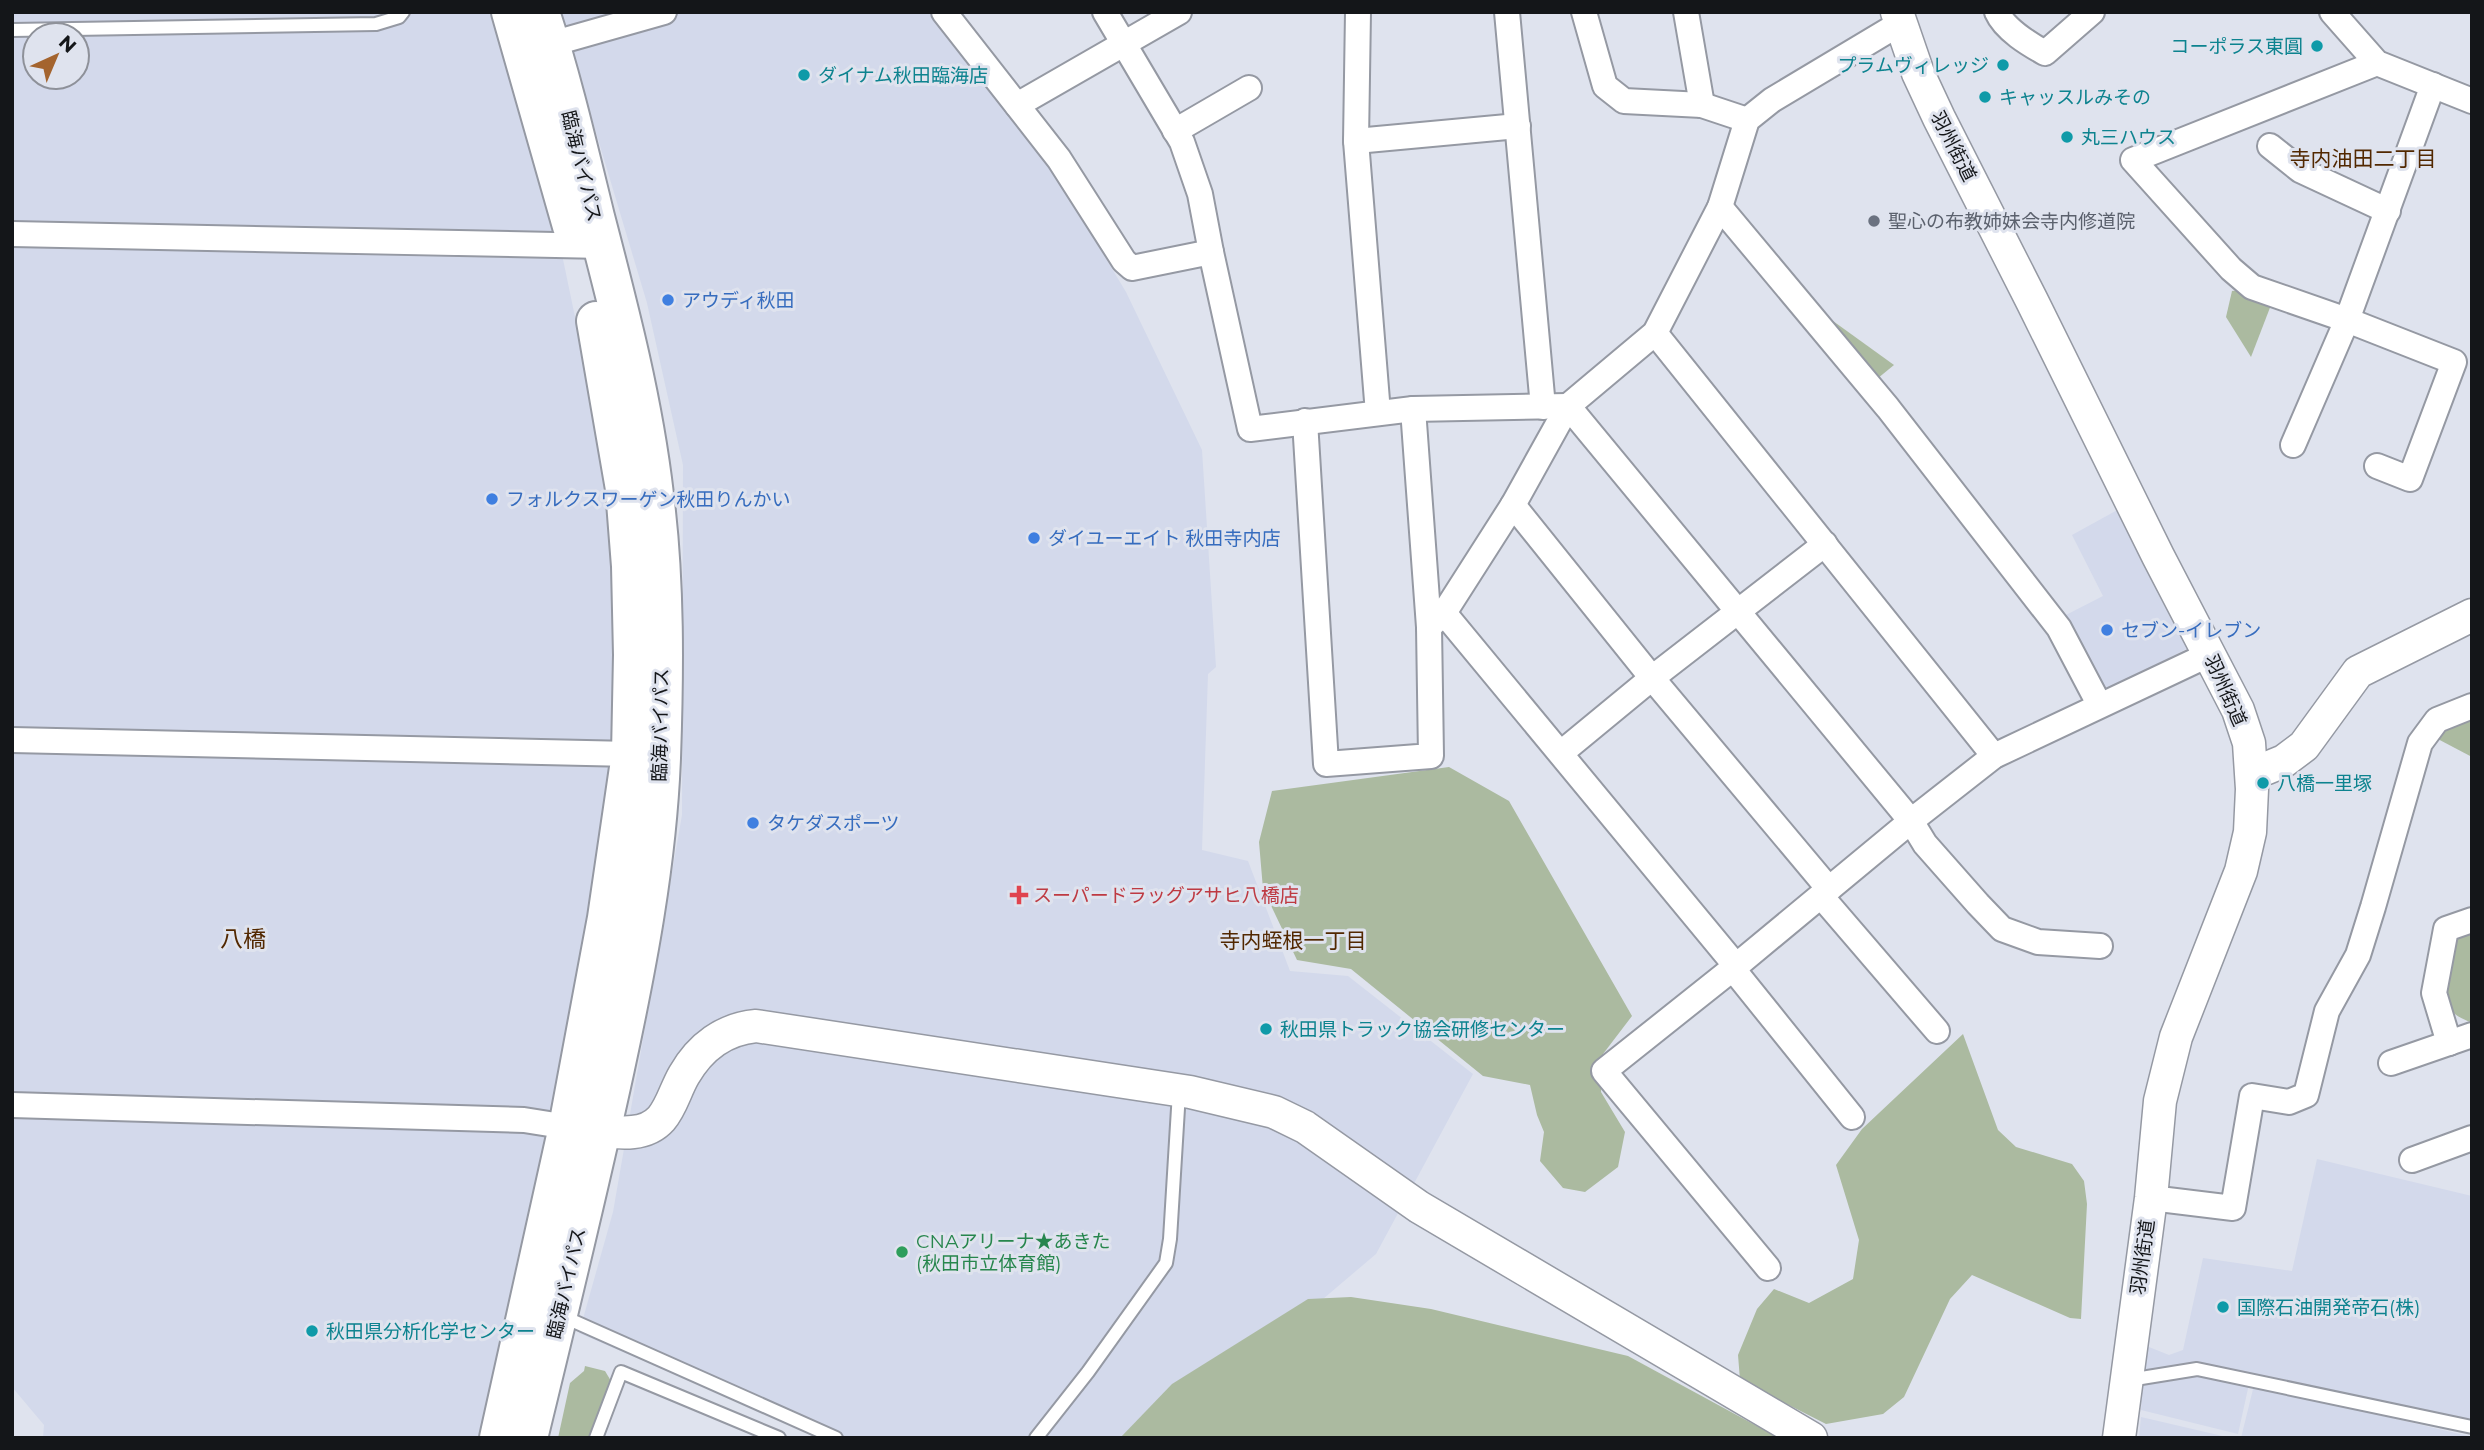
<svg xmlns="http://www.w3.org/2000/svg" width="2484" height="1450" viewBox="0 0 2484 1450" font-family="Montserrat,'Noto Sans JP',sans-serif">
<rect width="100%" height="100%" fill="#dfe3ee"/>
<g fill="#d3d9eb" fill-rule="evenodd">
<path d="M12 12H489L550 197 613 499 622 644 612 801 553 1106 484 1438H43L44 1425 12 1387ZM35 35H77V77H35Z"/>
<polygon points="560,12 935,12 1014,106 1126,292 1202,450 1216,667 1208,674 1202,850 1248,861 1290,971 1348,976 1473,1074 1376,1254 1159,1438 822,1438 579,1333 613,1212 682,815 683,465 647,303"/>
<polygon points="2121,508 2188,648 2099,695 2060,618 2103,596 2072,535"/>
<polygon points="2317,1159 2472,1196 2472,1427 2251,1375 2238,1434 2141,1410 2144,1345 2169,1355 2183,1350 2203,1258 2292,1271"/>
<polygon points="2254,1385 2472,1437 2472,1438 2241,1438"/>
<polygon points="2141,1417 2231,1438 2139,1438"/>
</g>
<g fill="#abbaa0">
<polygon points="2240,290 2271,305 2251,357 2226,317 2232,291"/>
<polygon points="1833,321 1894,365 1872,383 1826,326"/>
<polygon points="2472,715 2472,757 2434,737 2439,730"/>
<polygon points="1449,767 1509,801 1632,1016 1603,1054 1601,1092 1625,1132 1618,1167 1585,1192 1563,1188 1540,1161 1544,1132 1537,1115 1530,1085 1483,1076 1351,969 1297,960 1263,889 1259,842 1272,791"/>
<path d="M2472 931V1023C2466 1020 2457 1017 2453 1012 2435 990 2446 961 2453 938Z"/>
<polygon points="1963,1034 1998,1130 2016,1147 2072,1164 2084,1181 2087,1204 2081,1319 2070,1318 1972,1275 1950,1299 1904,1397 1883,1414 1826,1424 1740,1380 1738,1355 1757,1309 1774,1289 1809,1303 1853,1279 1859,1240 1836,1165 1862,1129"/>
<polygon points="1351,1297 1431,1309 1628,1356 1779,1438 1120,1438 1172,1384 1308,1299"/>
<polygon points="585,1366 605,1371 611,1381 589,1438 558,1438 570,1383 584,1371"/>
</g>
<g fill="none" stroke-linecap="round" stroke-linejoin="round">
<g stroke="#9599a3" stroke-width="16">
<g id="service">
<polyline points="12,30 376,24 399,17 403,12"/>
<polyline points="562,1316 836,1438"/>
<polyline points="2129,1380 2197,1369 2472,1427"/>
<polyline points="596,1438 621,1372 779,1438"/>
<polyline points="1036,1438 1088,1372 1166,1263 1170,1239 1179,1092"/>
</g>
</g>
<g stroke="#9599a3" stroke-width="28">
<g id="minor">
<polyline points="944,12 1059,159 1124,261 1132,268 1211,252 1250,429 1413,409 1568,406"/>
<polyline points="1105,12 1182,142 1200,194 1211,252"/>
<polyline points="1358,12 1356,141 1378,413"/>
<polyline points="1507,12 1543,407"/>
<polyline points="1584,12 1605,86 1624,101 1702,105 1747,120"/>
<polyline points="1686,12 1702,105"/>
<path d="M1997 12C2005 30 2029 44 2045 53L2092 12"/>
<polyline points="2332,12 2377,63 2472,101"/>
<polyline points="551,44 664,12"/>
<polyline points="2377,63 2133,160 2231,269 2252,287 2347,320 2454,362 2410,479 2377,466"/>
<polyline points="1017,105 1179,12"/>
<polyline points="1175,131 1249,88"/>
<polyline points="1356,141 1518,126"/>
<polyline points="2270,146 2300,170 2388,211"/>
<polyline points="1720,207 1888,408 2059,628 2099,704"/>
<polyline points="12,234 603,246"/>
<polyline points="1655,333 1994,756"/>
<polyline points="1568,406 1911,821 1925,844 1978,904 2002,929 2038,942 2100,946"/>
<polyline points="1305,421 1326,764 1431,756 1429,627 1413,409"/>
<polyline points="2293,445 2347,320 2433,85"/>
<polyline points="1513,505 1652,678 1829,889"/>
<polyline points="1444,613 1736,966"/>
<polyline points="1429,627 1444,613 1513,505 1568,406 1655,333 1720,207 1747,120 1772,100 1899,24"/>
<polyline points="12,740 631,754"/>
<polyline points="1561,753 1652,678 1825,544"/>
<polyline points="1821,896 1937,1031"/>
<polyline points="1733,969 1852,1117"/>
<polyline points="2449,1043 2434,993 2446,929 2472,920"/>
<polyline points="2391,1063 2472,1035"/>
<polyline points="12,1105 524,1120 568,1127"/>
<polyline points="2412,1160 2472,1138"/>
<polyline points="2151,1198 2233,1208 2252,1096 2289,1102 2306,1095 2327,1011 2358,955 2373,907 2420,743 2437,720 2472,706"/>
<polyline points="1768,1268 1604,1071 1736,966 1911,821 1994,756 2210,654"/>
</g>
</g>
<g stroke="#9599a3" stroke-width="35">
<g id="tertiary">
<polyline points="1897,12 1918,73 1939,118 2032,301 2158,556 2238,710 2249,743 2252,789 2250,832 2241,871 2176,1037 2160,1101 2151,1198 2119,1438"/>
<polyline points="2252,770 2267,768 2284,761 2304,746 2358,672 2472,615"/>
<path d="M579 1128C596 1130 616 1134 633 1132 669 1128 670 1099 684 1075 700 1047 724 1029 756 1026L1190 1092 1274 1112 1305 1127 1419 1207 1811 1438"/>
</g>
</g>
<g stroke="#9599a3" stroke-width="42">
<g id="trunk">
<polyline points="511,12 572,226"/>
<polyline points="499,1438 568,1127 607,918 631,754 633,655 631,566 625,489 596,321"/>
<path d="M528 1438C558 1315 588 1192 615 1068 637 966 657 862 661 758 664 671 665 581 654 495 643 400 619 309 595 217 578 148 562 79 540 12"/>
</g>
</g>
<use href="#service" stroke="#fff" stroke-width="12"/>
<use href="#minor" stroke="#fff" stroke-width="24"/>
<use href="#tertiary" stroke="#fff" stroke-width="32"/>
<use href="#trunk" stroke="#fff" stroke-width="38"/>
</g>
<g fill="#0f9aa8" stroke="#dfe3ee" stroke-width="2.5">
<circle cx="2317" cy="46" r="7"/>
<circle cx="2003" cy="65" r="7"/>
<circle cx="804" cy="75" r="7"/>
<circle cx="1985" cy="97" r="7"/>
<circle cx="2067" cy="137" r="7"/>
<circle cx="2263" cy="783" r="7"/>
<circle cx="1266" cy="1029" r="7"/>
<circle cx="2223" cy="1307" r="7"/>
<circle cx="312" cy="1331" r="7"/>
</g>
<circle fill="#6b7280" stroke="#dfe3ee" stroke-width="2.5" cx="1874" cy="221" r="7"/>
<g fill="#3f7fe0" stroke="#dfe3ee" stroke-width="2.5">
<circle cx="668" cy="300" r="7"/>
<circle cx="492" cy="499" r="7"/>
<circle cx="1034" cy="538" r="7"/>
<circle cx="2107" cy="630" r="7"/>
<circle cx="753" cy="823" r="7"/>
</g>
<path fill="#e0444e" stroke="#dfe3ee" stroke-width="2.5" d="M1015.5 884.5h7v7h7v7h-7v7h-7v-7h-7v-7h7z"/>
<circle fill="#2e9e5b" stroke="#dfe3ee" stroke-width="2.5" cx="902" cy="1252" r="7"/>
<g text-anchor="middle" stroke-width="6" stroke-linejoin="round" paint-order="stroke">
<g font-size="19" fill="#0d838f" stroke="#dfe3ee" text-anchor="start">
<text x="2303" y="53" text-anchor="end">コーポラス東圓</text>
<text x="1989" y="72" text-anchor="end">プラムヴィレッジ</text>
<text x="818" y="82">ダイナム秋田臨海店</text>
<text x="1999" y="104">キャッスルみその</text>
<text x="2081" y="144">丸三ハウス</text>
<text x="2277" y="790">八橋一里塚</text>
<text x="1280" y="1036">秋田県トラック協会研修センター</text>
<text x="2237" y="1314">国際石油開発帝石(株)</text>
<text x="326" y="1338">秋田県分析化学センター</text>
</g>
<g font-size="19" fill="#141619" stroke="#dfe3ee">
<text transform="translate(1954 146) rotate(63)" y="7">羽州街道</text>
<text transform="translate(582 166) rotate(76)" y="7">臨海バイパス</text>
<text transform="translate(2226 690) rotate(66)" y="7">羽州街道</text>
<text transform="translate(660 725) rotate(-89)" y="7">臨海バイパス</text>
<text transform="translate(2142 1257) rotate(-82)" y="7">羽州街道</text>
<text transform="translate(566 1283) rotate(-77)" y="7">臨海バイパス</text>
</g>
<g font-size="19" fill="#5b616d" stroke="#dfe3ee" text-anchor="start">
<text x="1888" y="228">聖心の布教姉妹会寺内修道院</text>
</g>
<g font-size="19" fill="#366cbe" stroke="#dfe3ee" text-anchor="start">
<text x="682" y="307">アウディ秋田</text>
<text x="506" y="506">フォルクスワーゲン秋田りんかい</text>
<text x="1048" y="545">ダイユーエイト 秋田寺内店</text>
<text x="2121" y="637">セブン-イレブン</text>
<text x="767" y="830">タケダスポーツ</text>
</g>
<g font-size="19" fill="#be3a42" stroke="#dfe3ee" text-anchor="start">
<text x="1033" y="902">スーパードラッグアサヒ八橋店</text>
</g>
<g font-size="19" fill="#27864d" stroke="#dfe3ee" text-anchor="start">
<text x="916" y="1248">CNAアリーナ★あきた<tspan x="916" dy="22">(秋田市立体育館)</tspan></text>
</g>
<g font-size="21" fill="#522800" stroke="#dfe3ee">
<text x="2363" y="166">寺内油田二丁目</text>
<text x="1293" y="948">寺内蛭根一丁目</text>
</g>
<g font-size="23" fill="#522800" stroke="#dfe3ee">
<text x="243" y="947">八橋</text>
</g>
</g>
<rect width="2484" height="1450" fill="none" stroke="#141619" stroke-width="28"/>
<g transform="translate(56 56) rotate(44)"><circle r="33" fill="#dfe3ee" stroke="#8e9199" stroke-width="2"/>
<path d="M0-5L12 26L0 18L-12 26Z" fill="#a4642e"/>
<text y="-10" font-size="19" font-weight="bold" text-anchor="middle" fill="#141619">N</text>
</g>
</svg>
